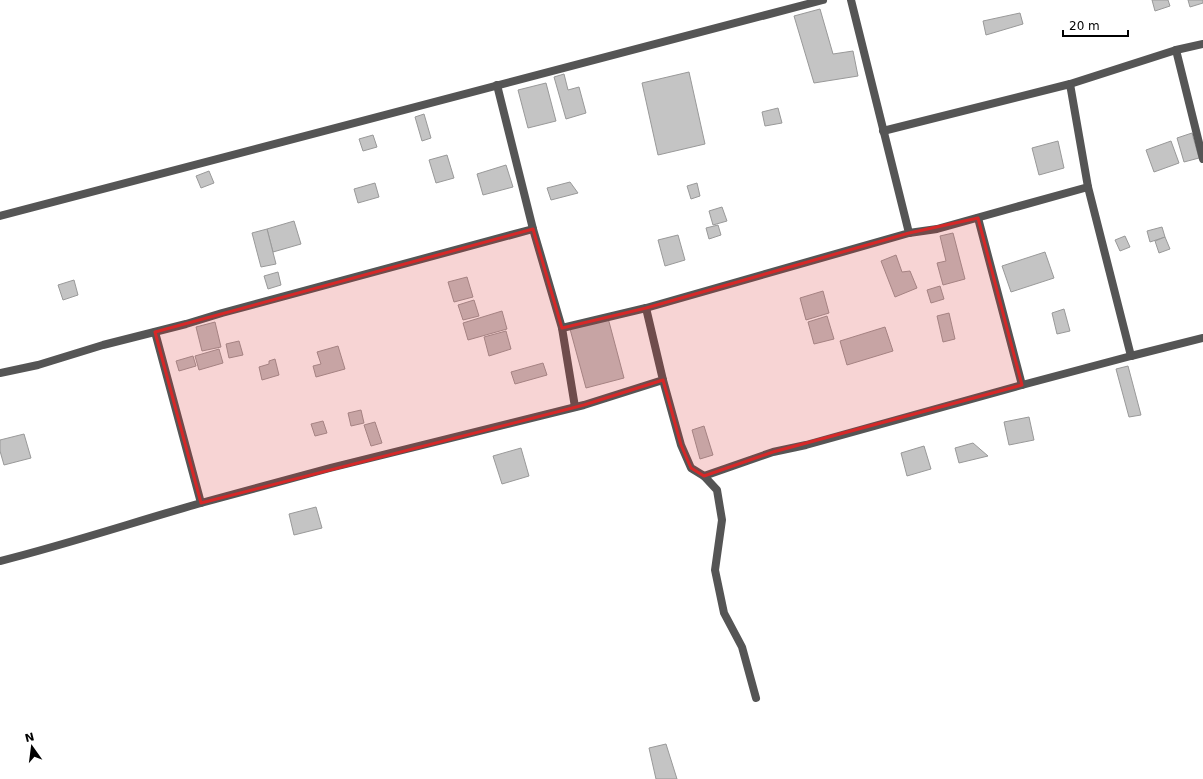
<svg xmlns="http://www.w3.org/2000/svg" width="1203" height="779" viewBox="0 0 1203 779" font-family="'DejaVu Sans',sans-serif">
<rect width="100%" height="100%" fill="#fff"/>
<g fill="#c4c4c4" stroke="#999">
<polygon points="1152,0 1168,0 1170,6 1155,11"/>
<polygon points="1188,0 1203,0 1203,3 1190,7"/>
<polygon points="820,9 833,54 853,51 858,76 814,83 794,16"/>
<polygon points="1020,13 1023,24 986,35 983,21"/>
<polygon points="689,72 705,144 658,155 642,83"/>
<polygon points="564,74 568,90 579,87 586,113 566,119 554,77"/>
<polygon points="546,83 556,121 528,128 518,90"/>
<polygon points="778,108 782,123 765,126 762,112"/>
<polygon points="424,114 431,138 422,141 415,117"/>
<polygon points="1192,133 1199,158 1184,162 1177,138"/>
<polygon points="373,135 377,147 363,151 359,139"/>
<polygon points="1058,141 1064,168 1039,175 1032,148"/>
<polygon points="1171,141 1179,163 1154,172 1146,150"/>
<polygon points="447,155 454,178 436,183 429,160"/>
<polygon points="506,165 513,187 483,195 477,174"/>
<polygon points="209,171 214,183 201,188 196,176"/>
<polygon points="570,182 578,193 551,200 547,188"/>
<polygon points="375,183 379,197 358,203 354,189"/>
<polygon points="697,183 700,196 691,199 687,186"/>
<polygon points="722,207 727,221 713,225 709,211"/>
<polygon points="294,221 301,244 273,252 267,229"/>
<polygon points="718,225 721,235 709,239 706,228"/>
<polygon points="1162,227 1165,237 1150,242 1147,231"/>
<polygon points="267,229 276,264 261,267 252,233"/>
<polygon points="953,233 965,279 943,285 937,263 946,261 940,236"/>
<polygon points="678,235 685,260 665,266 658,240"/>
<polygon points="1125,236 1130,247 1120,251 1115,240"/>
<polygon points="1165,237 1170,249 1159,253 1155,241"/>
<polygon points="1045,252 1054,278 1011,292 1002,266"/>
<polygon points="896,255 902,272 910,271 917,288 895,297 881,261"/>
<polygon points="278,272 281,285 268,289 264,276"/>
<polygon points="467,277 473,297 454,302 448,282"/>
<polygon points="74,280 78,295 63,300 58,285"/>
<polygon points="940,286 944,299 931,303 927,290"/>
<polygon points="823,291 829,313 806,320 800,298"/>
<polygon points="474,300 479,316 463,320 458,305"/>
<polygon points="1064,309 1070,331 1057,334 1052,313"/>
<polygon points="502,311 507,329 468,340 463,323"/>
<polygon points="949,313 955,339 943,342 937,316"/>
<polygon points="827,316 834,339 814,344 808,322"/>
<polygon points="608,318 624,378 586,388 570,329"/>
<polygon points="215,322 221,347 202,351 196,327"/>
<polygon points="885,327 893,351 847,365 840,341"/>
<polygon points="506,331 511,349 489,356 484,337"/>
<polygon points="239,341 243,355 229,358 226,344"/>
<polygon points="338,346 345,369 316,377 313,366 321,364 317,352"/>
<polygon points="219,349 223,363 199,370 195,356"/>
<polygon points="193,356 196,366 179,371 176,361"/>
<polygon points="275,359 279,375 262,380 259,367 269,364 269,361"/>
<polygon points="543,363 547,375 515,384 511,372"/>
<polygon points="1128,366 1141,415 1129,417 1116,369"/>
<polygon points="361,410 364,423 351,426 348,413"/>
<polygon points="1029,417 1034,440 1009,445 1004,422"/>
<polygon points="323,421 327,433 315,436 311,424"/>
<polygon points="375,422 382,443 371,446 364,425"/>
<polygon points="704,426 713,455 700,459 692,430"/>
<polygon points="24,434 31,458 4,465 0,451 0,440"/>
<polygon points="973,443 988,456 959,463 955,448"/>
<polygon points="924,446 931,469 907,476 901,453"/>
<polygon points="521,448 529,476 502,484 493,456"/>
<polygon points="316,507 322,528 294,535 289,514"/>
<polygon points="666,744 677,779 656,779 649,748"/>
</g>
<g fill="none" stroke-linecap="round" stroke-linejoin="round">
<g stroke="#555" stroke-width="8">
<polyline points="1176,50 1203,159"/>
<polyline points="1070,84 1176,50 1203,44"/>
<polyline points="883,131 1070,84 1088,187 937,229 909,233"/>
<polyline points="1088,187 1131,356 1203,338"/>
<polyline points="0,216 823,0"/>
<polyline points="978,218 1022,385 1131,356"/>
<polyline points="646,308 909,233 851,0"/>
<polyline points="562,328 575,407"/>
<polyline points="0,373 38,365 103,345 186,324 222,313 533,229 497,85"/>
<polyline points="663,380 681,445 691,468 704,476 773,452 806,445 1022,385"/>
<polyline points="704,476 717,490 722,520 715,570 724,613 742,647 756,698"/>
<polyline points="201,503 330,468 584,405 663,380 646,308 562,328 533,229"/>
<path d="M0 561C68 544 134 522 201 503L155 332"/>
</g>
</g>
<path fill="#d62828" fill-opacity="0.2" stroke="#d62828" stroke-width="3" stroke-linejoin="round" d="M978 218 1022 385 773 452 704 476 691 468 681 445 663 380 584 405 201 503 155 332 533 229 562 328 646 308 909 233Z"/>
<g transform="translate(32 747) rotate(346)" stroke="#ffffff" stroke-width="3" paint-order="stroke">
<path d="M0-3L7 15L0 10L-7 15Z" fill="#000000"/>
<text y="-6" font-size="11" font-weight="bold" text-anchor="middle" fill="#000000">N</text>
</g>
<path d="M1063 30v6h65v-6" fill="none" stroke="#000000" stroke-width="2"/>
<text x="1069" y="30" font-size="12" fill="#000000" stroke="#ffffff" stroke-width="3" paint-order="stroke">20 m</text>
</svg>
